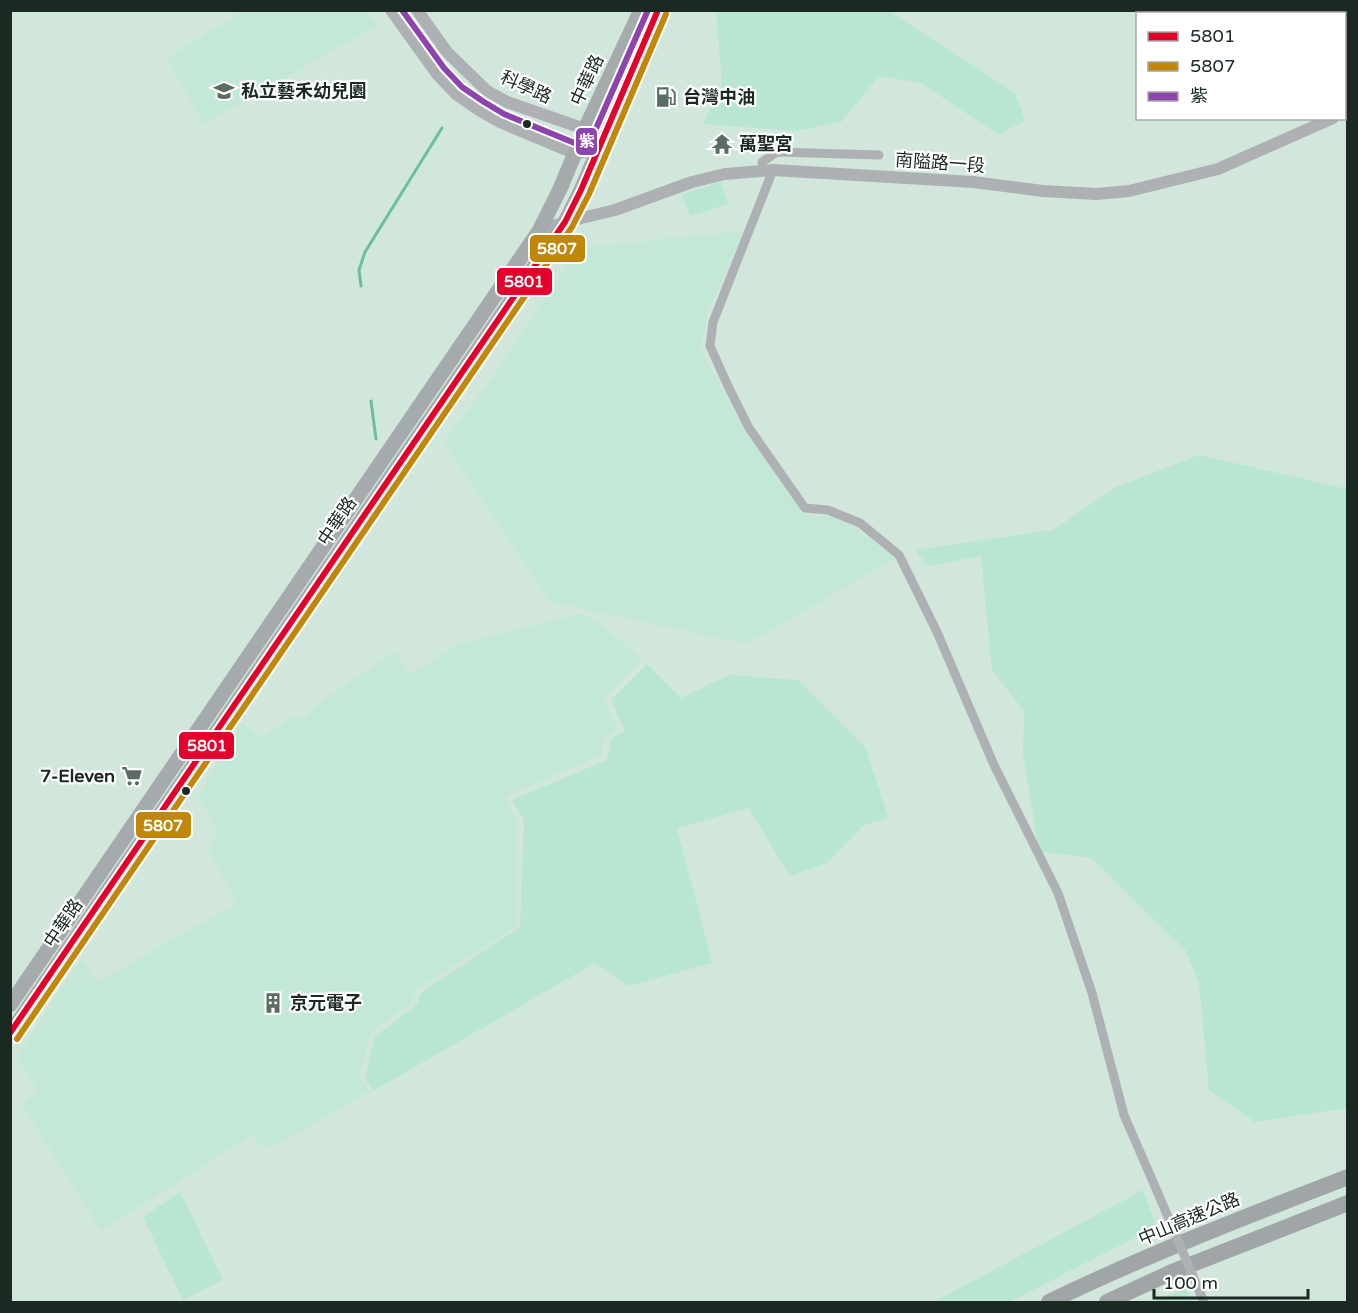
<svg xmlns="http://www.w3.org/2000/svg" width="1358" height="1313" viewBox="0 0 1358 1313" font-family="'Varela Round','Noto Sans TC',sans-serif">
<rect width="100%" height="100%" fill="#d1e7dc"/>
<g fill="#c3e8d5">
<polygon points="245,10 365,11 376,26 204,124 167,58"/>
<polygon points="744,231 708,313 700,348 739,421 804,515 828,516 855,527 895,558 747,644 550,602 444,442 491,380 578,248"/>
<polygon points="582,613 610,632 643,660 603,700 618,728 604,737 601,755 504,797 517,820 516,926 417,989 411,1003 371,1033 359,1077 370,1091 277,1145 263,1148 257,1141 255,1133 101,1231 22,1104 38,1091 17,1057 81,958 98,982 238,903 208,850 218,832 199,793 242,722 261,738 293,716 303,720 315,706 395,652 410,674 460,644"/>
</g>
<g fill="#b9e6d0">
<polygon points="716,10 889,11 1015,93 1025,120 999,135 921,83 879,76 841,122 796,131 703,124 722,83"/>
<polygon points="721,182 728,204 690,216 682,195"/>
<polygon points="1199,455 1347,489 1347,1108 1255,1122 1209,1090 1199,983 1186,951 1092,858 1039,851 1023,755 1024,711 992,670 981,556 928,566 915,550 1053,530 1116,487"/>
<polygon points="647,664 681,698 729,675 798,680 866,748 888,818 864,825 827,863 790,876 749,808 677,828 712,963 628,986 595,963 373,1091 365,1079 374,1038 417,1004 421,993 520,927 524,820 512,800 607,760 612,738 625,731 611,700"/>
<polygon points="1143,1190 1156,1227 1009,1302 934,1302"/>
<polygon points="180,1192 223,1280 183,1300 143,1217"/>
<polygon points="1186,1287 1191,1302 1153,1302"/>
</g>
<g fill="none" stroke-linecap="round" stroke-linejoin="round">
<g stroke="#6dbe9e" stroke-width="3">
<polyline points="361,286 359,270 365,252 442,128"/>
<polyline points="371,401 376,439"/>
</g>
<g stroke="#aeb1b4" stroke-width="9">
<polyline points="773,170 713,322 710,346 728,386 749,428 805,508 828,510 860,523 899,555 937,632 994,765 1058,893 1092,993 1124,1115 1157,1191"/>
<polyline points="763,171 762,162 777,152 879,155"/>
</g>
<g stroke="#aeb1b4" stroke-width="12">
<polyline points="391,10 437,74 456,94 479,110 500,122 576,154 598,148 585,129 507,102 487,91 447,52 417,10"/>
<polyline points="1344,114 1348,112"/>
<polyline points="539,231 565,222 615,210 692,182 725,174 773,170 973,182 1043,191 1096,194 1129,191 1218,169 1333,118"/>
</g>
<g stroke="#a5abac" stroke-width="15">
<polyline points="10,1005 539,231 560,189 585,129 641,10"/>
<polyline points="10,1034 565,222 581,190 658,10"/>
</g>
<g stroke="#a0a6a7" stroke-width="16">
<path d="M1049 1302C1146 1255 1247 1216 1348 1177"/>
<polyline points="1107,1302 1172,1272 1348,1203"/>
</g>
<polyline stroke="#aeb1b4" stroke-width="9" points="1157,1191 1204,1302"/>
<g stroke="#fff" stroke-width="10">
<polyline id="bus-1" points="10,1033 565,222 581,190 658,10"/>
</g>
<g stroke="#fff" stroke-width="10">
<polyline id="bus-2" points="17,1039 572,227 589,194 666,14"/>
</g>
<g stroke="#fff" stroke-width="10">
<polyline id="bus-3" points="402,10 444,68 462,87 484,102 504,114 577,144 591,140 648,10"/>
</g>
<use href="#bus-1" stroke="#e4002b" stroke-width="6"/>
<use href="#bus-2" stroke="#c08708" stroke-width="6"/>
<use href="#bus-3" stroke="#8e44ad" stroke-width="6"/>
</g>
<defs>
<g id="school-bare" transform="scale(1.62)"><path d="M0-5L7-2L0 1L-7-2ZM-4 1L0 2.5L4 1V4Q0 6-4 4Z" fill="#5a6c63" stroke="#fff" stroke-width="2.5" paint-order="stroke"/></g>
<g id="fuel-bare" transform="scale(1.62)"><path d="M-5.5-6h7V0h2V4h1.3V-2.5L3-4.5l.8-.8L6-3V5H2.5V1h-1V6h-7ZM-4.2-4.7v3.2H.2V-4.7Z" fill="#5a6c63" stroke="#fff" stroke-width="2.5" paint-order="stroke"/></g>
<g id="temple-bare" transform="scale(1.62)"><path d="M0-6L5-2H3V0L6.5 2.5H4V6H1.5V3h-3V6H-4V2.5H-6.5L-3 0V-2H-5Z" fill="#5a6c63" stroke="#fff" stroke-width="2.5" paint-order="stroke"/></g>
<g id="supermarket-bare" transform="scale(1.62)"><path d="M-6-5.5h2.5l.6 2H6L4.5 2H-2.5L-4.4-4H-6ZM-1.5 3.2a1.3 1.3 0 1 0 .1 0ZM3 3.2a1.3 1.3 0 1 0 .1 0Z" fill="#5a6c63" stroke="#fff" stroke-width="2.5" paint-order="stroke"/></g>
<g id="building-bare" transform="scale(1.62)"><path d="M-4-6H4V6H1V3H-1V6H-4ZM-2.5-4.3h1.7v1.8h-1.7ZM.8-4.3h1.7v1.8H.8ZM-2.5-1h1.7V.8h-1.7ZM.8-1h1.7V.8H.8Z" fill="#5a6c63" stroke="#fff" stroke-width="2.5" paint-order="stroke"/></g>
</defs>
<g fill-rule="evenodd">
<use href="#school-bare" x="224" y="91"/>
<use href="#fuel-bare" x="666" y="97"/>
<use href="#temple-bare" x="722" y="144"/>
<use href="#supermarket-bare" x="132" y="776"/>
<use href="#building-bare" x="273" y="1003"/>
</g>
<g fill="#1a2922" stroke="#fff" stroke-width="2">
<circle cx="527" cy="124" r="5"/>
<circle cx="186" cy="791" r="5"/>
</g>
<g text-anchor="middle" stroke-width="4.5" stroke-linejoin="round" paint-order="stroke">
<g font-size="18" fill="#1a2922" stroke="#fff">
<text transform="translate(587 80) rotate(-65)" y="6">中華路</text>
<text transform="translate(526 87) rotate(24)" y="6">科學路</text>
<text transform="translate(940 163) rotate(4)" y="6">南隘路一段</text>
<text transform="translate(337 521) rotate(-56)" y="6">中華路</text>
<text transform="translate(63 923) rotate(-56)" y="6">中華路</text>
<text transform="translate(1189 1219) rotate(-23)" y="6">中山高速公路</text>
</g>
<g font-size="18" font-weight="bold" fill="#1a2922" stroke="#fff" text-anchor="start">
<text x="241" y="97">私立藝禾幼兒園</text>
<text x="683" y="103">台灣中油</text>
<text x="739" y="150">萬聖宮</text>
<text x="115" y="782" text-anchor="end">7-Eleven</text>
<text x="290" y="1009">京元電子</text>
</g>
</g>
<g stroke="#fff" stroke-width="2">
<rect x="575" y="127" width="23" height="29" rx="6" fill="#8e44ad"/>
<rect x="529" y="234" width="57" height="29" rx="6" fill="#c08708"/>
<rect x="496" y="267" width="57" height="29" rx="6" fill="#e4002b"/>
<rect x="178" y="731" width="57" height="29" rx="6" fill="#e4002b"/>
<rect x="135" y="811" width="57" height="28" rx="6" fill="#c08708"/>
</g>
<g font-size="16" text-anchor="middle" font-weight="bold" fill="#fff">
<text x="587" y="147">紫</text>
<text x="557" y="254">5807</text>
<text x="524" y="287">5801</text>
<text x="207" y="751">5801</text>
<text x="163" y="831">5807</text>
</g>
<rect width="1358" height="1313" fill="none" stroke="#1a2922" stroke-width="24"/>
<rect x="1136" y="12" width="210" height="108" fill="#ffffff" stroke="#a3a9a7" stroke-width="1.5"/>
<rect x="1148" y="32" width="30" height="9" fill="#e4002b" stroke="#a3a9a7" stroke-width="1.5"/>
<text x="1190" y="42" font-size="18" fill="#1a2922">5801</text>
<rect x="1148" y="62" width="30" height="9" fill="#c08708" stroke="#a3a9a7" stroke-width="1.5"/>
<text x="1190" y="72" font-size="18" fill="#1a2922">5807</text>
<rect x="1148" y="92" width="30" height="9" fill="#8e44ad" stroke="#a3a9a7" stroke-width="1.5"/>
<text x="1190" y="102" font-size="18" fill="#1a2922">紫</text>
<path d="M1154 1289v9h154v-9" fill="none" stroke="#1a2922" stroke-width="3"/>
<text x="1163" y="1289" font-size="18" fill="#1a2922" stroke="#ffffff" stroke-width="4.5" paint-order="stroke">100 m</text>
</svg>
